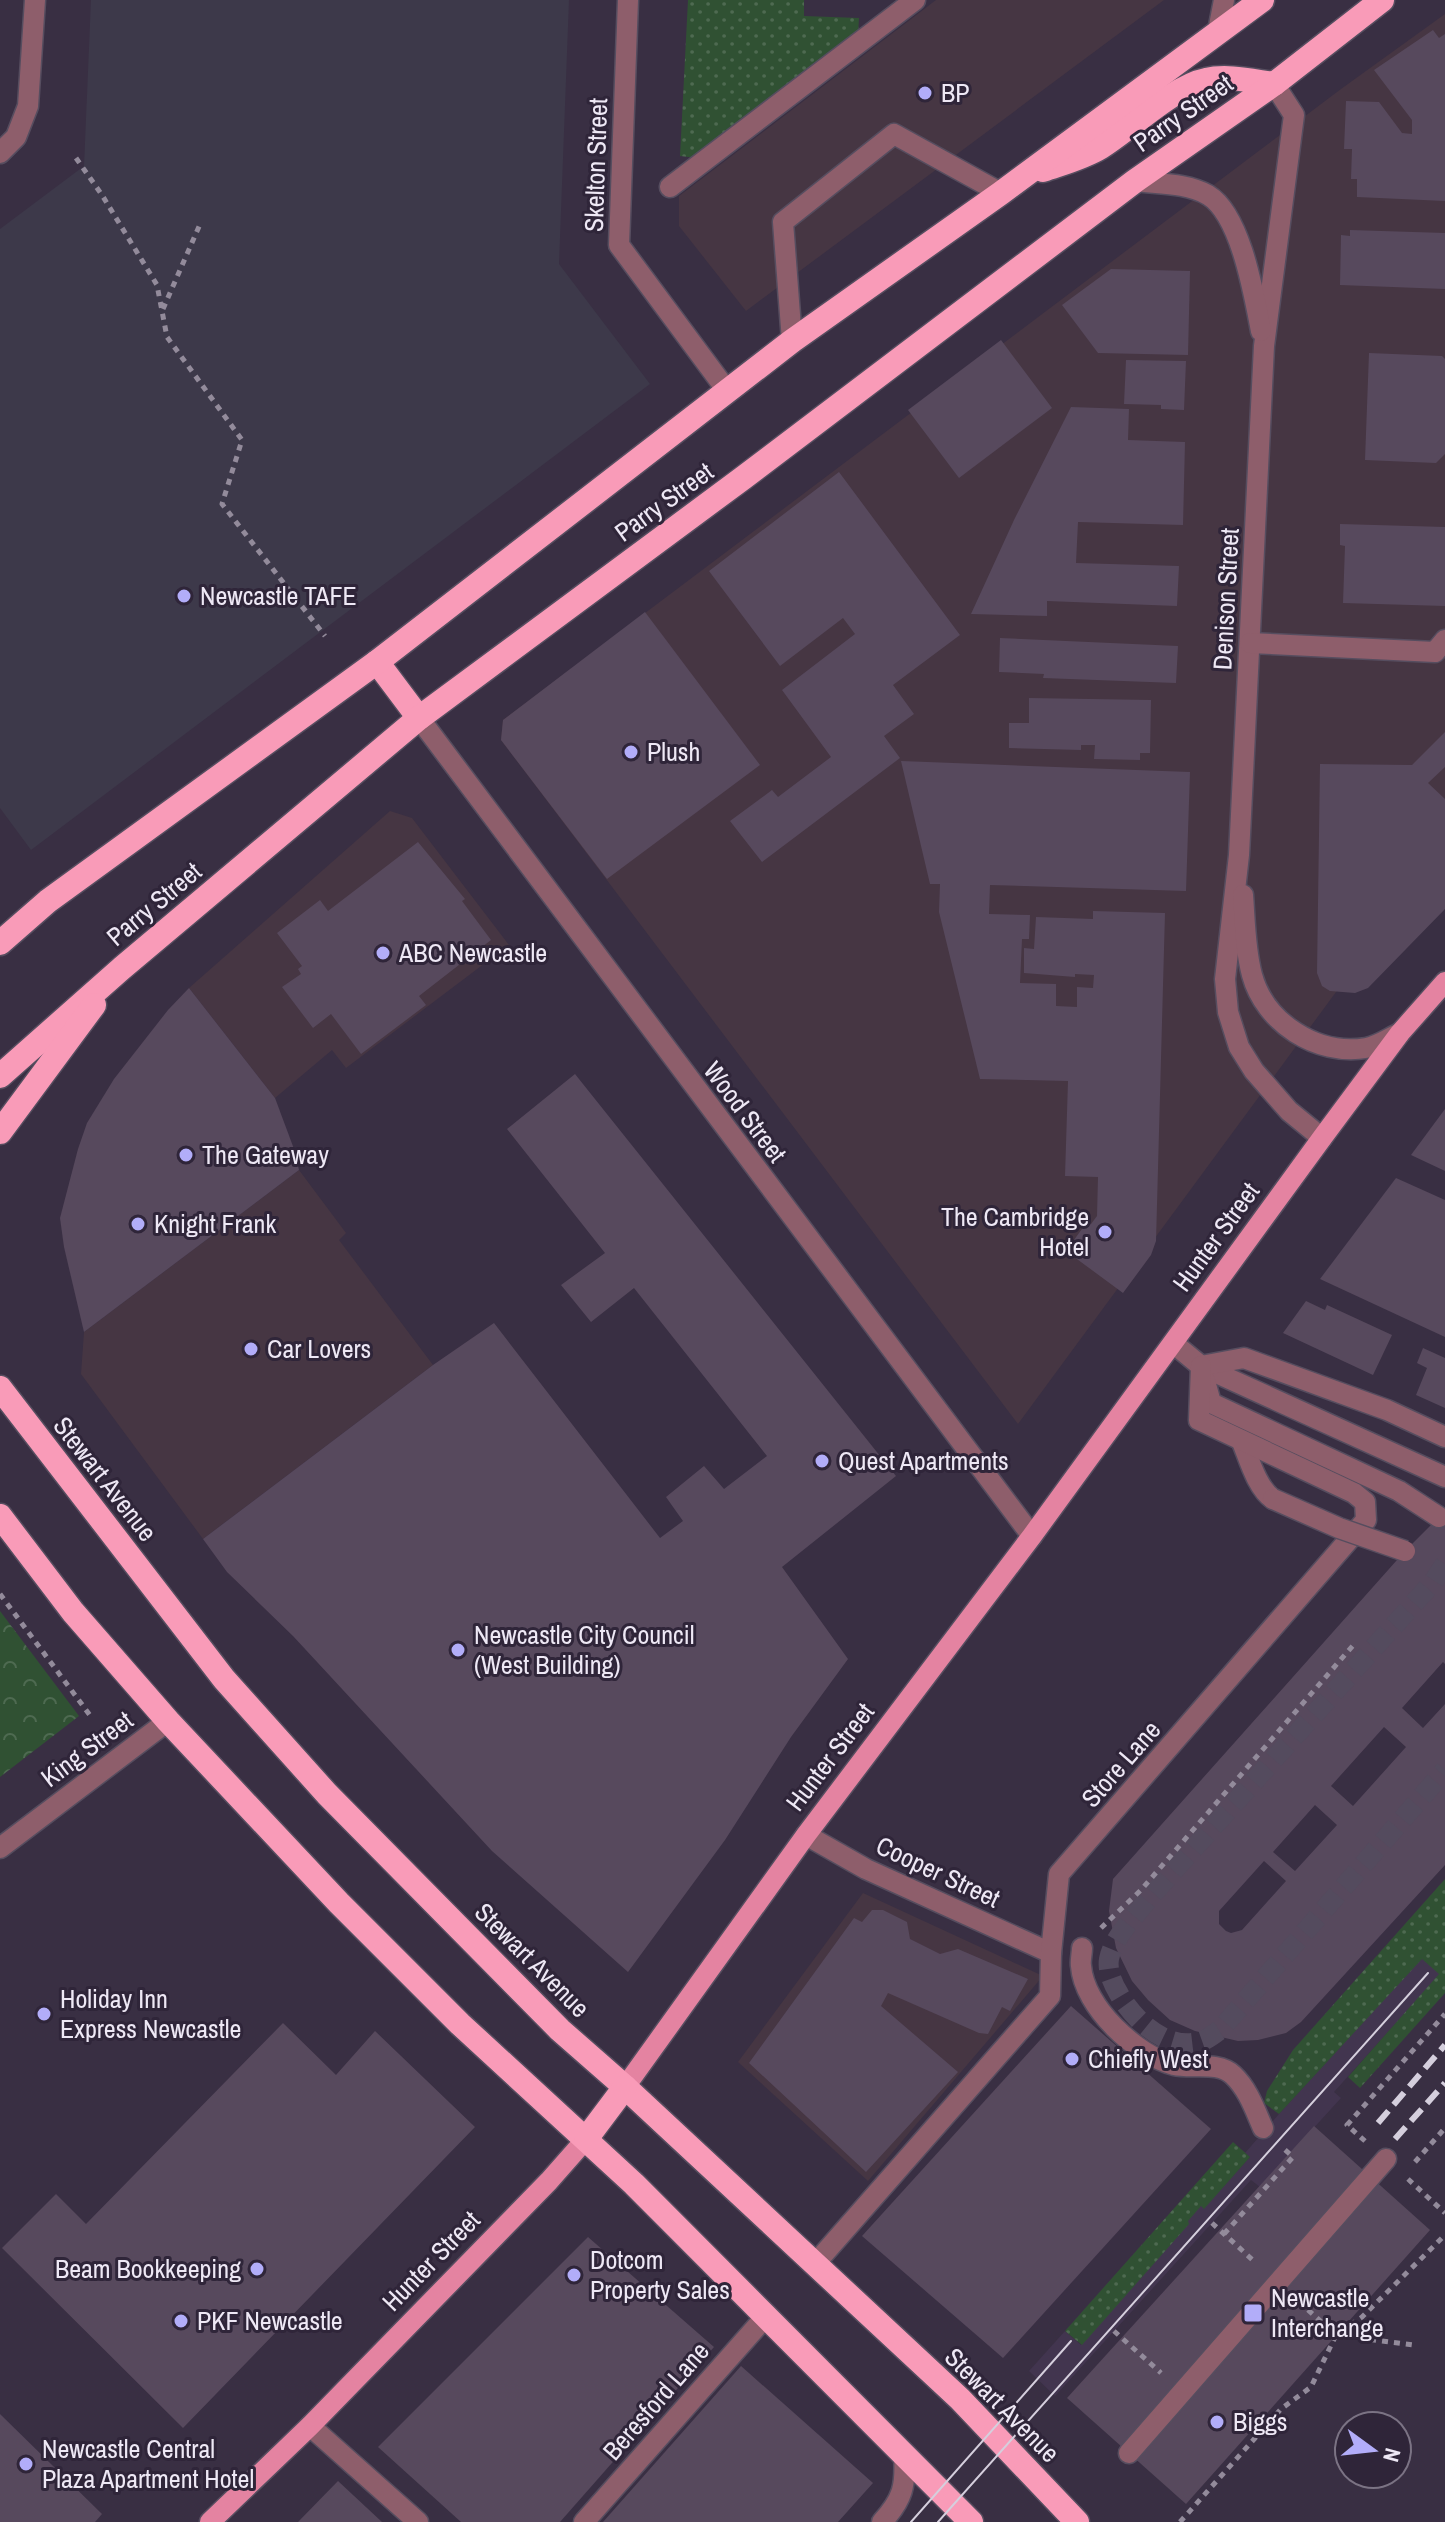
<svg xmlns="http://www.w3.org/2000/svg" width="1445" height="2522" viewBox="0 0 1445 2522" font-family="'Archivo Narrow',sans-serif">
<defs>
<pattern id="grass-dots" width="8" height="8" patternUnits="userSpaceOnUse" patternTransform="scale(2)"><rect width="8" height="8" fill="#305133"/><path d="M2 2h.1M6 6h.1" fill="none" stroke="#4e6a51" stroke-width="1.8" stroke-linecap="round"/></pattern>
<pattern id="park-crowns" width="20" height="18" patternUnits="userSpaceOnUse" patternTransform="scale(2)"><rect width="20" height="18" fill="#305133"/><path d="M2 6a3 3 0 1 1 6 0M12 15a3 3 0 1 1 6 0" fill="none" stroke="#4e6a51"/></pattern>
</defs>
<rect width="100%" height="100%" fill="#392f43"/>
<g fill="#463643">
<polygon points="936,0 1164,0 746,311 679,226 679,196"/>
<polygon points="1445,14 1445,874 1350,973 1018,1424 501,740 503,720 1341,89"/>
<polygon points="390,811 412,818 509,945 346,1068 332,1050 275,1098 189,988"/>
<polygon points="299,1170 346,1233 339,1240 433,1365 203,1539 81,1374 84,1332"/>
<polygon points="863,1893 1043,1976 868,2181 738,2062"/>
</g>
<polygon fill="#42354f" points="1422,1958 1440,1974 1334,2092 1341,2098 1260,2187 1251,2180 1055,2396 1029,2371 1065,2331 1081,2345 1201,2205 1204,2208 1250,2157 1245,2153 1279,2114"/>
<polygon fill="#3d394a" points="91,0 569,0 559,264 650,384 31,850 0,808 0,229 84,166"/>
<g fill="url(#grass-dots)">
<polygon points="688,0 804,0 804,16 859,18 858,35 697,158 680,156"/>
<polygon points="1445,1879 1445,1993 1360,2088 1348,2077 1439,1974 1422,1959 1279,2114 1264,2103 1267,2091 1293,2050"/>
<polygon points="1233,2142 1250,2157 1204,2209 1201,2206 1188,2221 1189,2224 1082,2345 1065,2331"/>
</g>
<polygon fill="url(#park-crowns)" points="0,1611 79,1716 0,1777"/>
<g fill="#57495d" fill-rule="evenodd">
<polygon points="1433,30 1439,38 1445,34 1445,201 1357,197 1357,179 1351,179 1352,149 1344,149 1346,101 1379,102 1402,133 1412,134 1412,120 1374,70"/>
<polygon points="1350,230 1445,233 1445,289 1340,285 1341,235 1350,236"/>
<polygon points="1111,269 1190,271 1188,355 1098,353 1062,305"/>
<polygon points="1001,340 1052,408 959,478 908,410"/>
<polygon points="1369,353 1442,356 1445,359 1445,454 1436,463 1365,460"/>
<polygon points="1126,360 1186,361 1184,410 1161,409 1161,405 1124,404"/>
<polygon points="1071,407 1129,409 1128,440 1185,442 1183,525 1078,522 1076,563 1179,566 1177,606 1047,601 1047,616 971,614 1014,520"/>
<polygon points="839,472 960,635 893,685 914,714 884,736 900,758 762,862 730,821 772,790 778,797 831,757 782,690 855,634 843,618 780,666 709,571"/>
<polygon points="1340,524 1445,527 1445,606 1343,603 1345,546 1340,545"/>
<polygon points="645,612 760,765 607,879 501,740 503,720"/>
<polygon points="1000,638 1178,646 1176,683 1043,678 1044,674 999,672"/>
<polygon points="1029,698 1151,700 1150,753 1140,753 1140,760 1094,759 1095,745 1081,745 1081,750 1009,748 1009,723 1029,723"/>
<polygon points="1445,732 1445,767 1428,783 1445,799 1445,909 1368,988 1355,993 1330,991 1322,986 1317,973 1320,764 1412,765"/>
<polygon points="901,761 1190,772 1186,891 990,885 989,914 1030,915 1029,939 1022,939 1020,983 1056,984 1056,1006 1077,1007 1077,987 1093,988 1094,975 1075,974 1075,977 1024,973 1024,948 1034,949 1036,917 1093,919 1093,911 1165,913 1156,1241 1151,1255 1123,1293 1066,1251 1087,1222 1091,1224 1097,1216 1098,1177 1065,1176 1068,1081 980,1079 939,912 940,884 930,884"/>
<polygon points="418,842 465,899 462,901 491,940 419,996 426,1005 361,1054 331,1014 313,1028 282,987 301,974 298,969 302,966 277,933 320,900 328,911"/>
<polygon points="189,988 275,1098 294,1149 299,1170 84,1332 64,1247 60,1218 78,1149 87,1123 114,1079 168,1010"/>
<polygon points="575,1074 896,1476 782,1567 848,1659 791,1737 725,1840 628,1972 492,1851 293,1636 227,1572 203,1539 433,1365 494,1323 660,1538 683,1521 666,1497 704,1466 724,1489 767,1456 634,1288 591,1322 561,1285 605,1253 507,1129"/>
<polygon points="1445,1109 1445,1171 1411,1155"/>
<polygon points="1396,1178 1445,1200 1445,1337 1320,1279"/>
<polygon points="1306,1301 1325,1310 1327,1305 1392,1335 1373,1375 1283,1333"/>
<polygon points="1423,1348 1445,1358 1445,1408 1416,1395 1427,1368 1417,1363"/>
<path d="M1445 1511V1664L1443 1662 1402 1708 1423 1728 1445 1704V1865L1301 2022 1286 2033 1258 2040 1238 2041 1195 2031 1170 2020 1148 2000 1132 1981 1116 1948 1109 1911 1113 1879 1405 1551ZM1384 1727 1406 1747 1353 1806 1331 1786ZM1315 1805 1337 1825 1295 1871 1273 1852ZM1264 1861 1286 1881 1242 1930 1231 1933 1226 1931 1219 1924V1911Z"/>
<polygon points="872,1910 883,1910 907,1922 910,1939 940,1954 958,1949 1028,1979 1010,2011 1002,2007 988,2034 979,2033 888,1993 881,2006 958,2072 866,2172 749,2063 854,1918 862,1922"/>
<polygon points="1071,2006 1211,2129 1003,2358 862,2236"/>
<polygon points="283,2023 336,2075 375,2031 475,2127 183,2428 2,2248 56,2194 86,2224"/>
<polygon points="1314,2126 1430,2230 1186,2504 1067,2398"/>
<polygon points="588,2237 714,2347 560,2522 461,2522 378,2447"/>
<polygon points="741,2366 873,2483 838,2522 603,2522"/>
<polygon points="0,2414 102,2514 95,2522 0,2522"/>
<polygon points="338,2481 382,2522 298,2522"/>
</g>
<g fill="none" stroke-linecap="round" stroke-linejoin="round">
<path stroke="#544b5e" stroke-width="20" stroke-dasharray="20 10" stroke-linecap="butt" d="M1445 1564 1434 1581 1150 1897C1137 1914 1113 1937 1109 1959 1107 1971 1113 1984 1119 1994 1134 2021 1170 2054 1204 2040 1210 2038 1215 2033 1220 2030L1445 1770"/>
<g stroke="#564d5f" stroke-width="23">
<g id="minor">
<polyline points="628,0 619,245 728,392"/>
<polyline points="1218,31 1224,0"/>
<polyline points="1274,84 1294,115 1264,346 1239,855 1225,979 1228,1012 1239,1047 1254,1071 1289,1111 1322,1138"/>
<polyline points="0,153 16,137 28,106 35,0"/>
<path d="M1135 181C1159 184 1187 183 1208 195 1241 215 1254 295 1261 331"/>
<polyline points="670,187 915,0"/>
<polyline points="792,341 783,222 894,134 1001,193"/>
<polyline points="1250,643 1435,652 1445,640"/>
<polyline points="419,718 1032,1536"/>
<path d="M1243 895C1245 921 1245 949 1252 975 1265 1023 1317 1056 1366 1048 1378 1046 1389 1038 1400 1033"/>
<polyline points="1173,1343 1201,1366 1445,1477"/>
<polyline points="1201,1366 1244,1358 1387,1410 1445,1437"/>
<polyline points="1205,1381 1211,1403 1399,1491 1439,1517"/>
<path d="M1242 1442C1249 1459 1257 1488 1273 1499"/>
<polyline points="806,1835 866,1869 1051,1953"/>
<polyline points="0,1848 168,1721"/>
<path d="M1082 1948C1082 1954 1080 1961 1081 1966 1084 2007 1136 2055 1174 2065 1193 2069 1218 2061 1233 2075 1248 2089 1255 2110 1263 2128"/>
<polyline points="814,2265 1050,1996 1051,1953 1059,1874 1366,1520 1365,1502 1354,1493 1199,1420 1201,1366"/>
<polyline points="310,2426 418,2522"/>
<polyline points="1129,2453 1386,2159"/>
<polyline points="584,2522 767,2315"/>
<path d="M882 2522C903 2499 906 2486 904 2455"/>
</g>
</g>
<g stroke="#564d5f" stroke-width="23">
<g id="major">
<polyline points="625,2087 806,1835 1032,1536 1322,1138 1400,1033 1445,982"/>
<polyline points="210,2522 310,2426 549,2181 586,2139"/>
</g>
</g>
<g stroke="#564d5f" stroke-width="27">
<g id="highway">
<path d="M1043 170C1063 163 1083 158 1101 147 1130 129 1174 86 1206 80 1227 75 1252 81 1274 84"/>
<polyline points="377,662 419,718"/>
<polyline points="0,943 48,901 377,662 792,341 1001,193 1262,0"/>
<polyline points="0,1076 122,968 419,718 743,478 1135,181 1274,84 1382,0"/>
<polyline points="0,1132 94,1005"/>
<polyline points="0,1388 224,1679 327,1794 560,2030 625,2087 960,2399 1077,2522"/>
<polyline points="0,1516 73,1612 168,1721 339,1903 460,2024 634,2184 971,2522"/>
<polyline points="586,2139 625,2087"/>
</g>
</g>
<g stroke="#938b9b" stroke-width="5" stroke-dasharray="6 6" stroke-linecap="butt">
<polyline points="76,158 102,195 157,285 167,337 242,440 222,504 325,636"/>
<polyline points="163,309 201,222"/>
<polyline points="0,1594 92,1718"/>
<polyline points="1101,1928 1141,1890 1356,1642"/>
<polyline points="1365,2141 1347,2125 1445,2014"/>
<polyline points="1415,2162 1445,2128"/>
<polyline points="1408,2179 1445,2213"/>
<polyline points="1212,2223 1256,2263"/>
<polyline points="1224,2234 1293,2157 1284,2149"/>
<polyline points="1299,2302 1336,2335 1413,2345"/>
<polyline points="1114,2331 1161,2373"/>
<polyline points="1180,2522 1281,2409 1311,2387 1336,2335 1362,2317 1445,2235"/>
</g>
<use href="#minor" stroke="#8e5e6b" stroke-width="20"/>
<use href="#major" stroke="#e483a1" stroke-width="20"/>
<use href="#highway" stroke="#f99bb8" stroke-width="24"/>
<g stroke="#d5cfdd" stroke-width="2">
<polyline points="911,2522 1071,2341"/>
<polyline points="938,2522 1428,1973"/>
</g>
<g stroke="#d5cfdd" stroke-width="6" stroke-dasharray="16 8" stroke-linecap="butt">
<polyline points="1378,2123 1445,2045"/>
<polyline points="1395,2139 1445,2083"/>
</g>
<g stroke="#564d5f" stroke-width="23" stroke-linecap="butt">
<polyline id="minor-bridge" points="1273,1499 1339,1528 1405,1551"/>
</g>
<use href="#minor-bridge" stroke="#8e5e6b" stroke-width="20"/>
</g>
<g fill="#b2adf9" stroke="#2f2539" stroke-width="3">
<circle cx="925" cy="93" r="8"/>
<circle cx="184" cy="596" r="8"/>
<circle cx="631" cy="752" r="8"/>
<circle cx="383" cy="953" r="8"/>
<circle cx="186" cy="1155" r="8"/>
<circle cx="138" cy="1224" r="8"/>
<circle cx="1105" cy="1232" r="8"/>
<circle cx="251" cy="1349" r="8"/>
<circle cx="822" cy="1461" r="8"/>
<circle cx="458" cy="1650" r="8"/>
<circle cx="44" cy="2014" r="8"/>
<circle cx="1072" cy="2059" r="8"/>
<circle cx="257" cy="2269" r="8"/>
<circle cx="574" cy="2275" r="8"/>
<rect x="1243" y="2303" width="20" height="20" rx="4"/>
<circle cx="181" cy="2321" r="8"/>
<circle cx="1217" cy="2422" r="8"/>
<circle cx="26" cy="2464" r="8"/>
</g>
<g text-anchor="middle" stroke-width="6" stroke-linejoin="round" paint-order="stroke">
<g font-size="26" fill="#eee8f5" stroke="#2f2539" text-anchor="start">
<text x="941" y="102">BP</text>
<text x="200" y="605">Newcastle TAFE</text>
<text x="647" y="761">Plush</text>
<text x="399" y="962">ABC Newcastle</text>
<text x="202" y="1164">The Gateway</text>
<text x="1089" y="1226" text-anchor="end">The Cambridge<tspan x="1089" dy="30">Hotel</tspan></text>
<text x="154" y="1233">Knight Frank</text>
<text x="267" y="1358">Car Lovers</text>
<text x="838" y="1470">Quest Apartments</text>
<text x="474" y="1644">Newcastle City Council<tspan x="474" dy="30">(West Building)</tspan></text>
<text x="60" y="2008">Holiday Inn<tspan x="60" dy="30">Express Newcastle</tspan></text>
<text x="1088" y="2068">Chiefly West</text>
<text x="590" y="2269">Dotcom<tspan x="590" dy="30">Property Sales</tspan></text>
<text x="241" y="2278" text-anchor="end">Beam Bookkeeping</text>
<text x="1271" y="2307">Newcastle<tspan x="1271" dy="30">Interchange</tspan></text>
<text x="197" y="2330">PKF Newcastle</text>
<text x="1233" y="2431">Biggs</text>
<text x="42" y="2458">Newcastle Central<tspan x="42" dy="30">Plaza Apartment Hotel</tspan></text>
</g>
<g font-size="26" fill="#eee8f5" stroke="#2f2539">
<text transform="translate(1183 113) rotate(-35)" y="9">Parry Street</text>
<text transform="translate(596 165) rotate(-88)" y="9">Skelton Street</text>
<text transform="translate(664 502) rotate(-36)" y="9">Parry Street</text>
<text transform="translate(1226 599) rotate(-87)" y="9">Denison Street</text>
<text transform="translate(154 904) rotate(-40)" y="9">Parry Street</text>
<text transform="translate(745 1112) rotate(53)" y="9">Wood Street</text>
<text transform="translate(1216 1237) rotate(-54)" y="9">Hunter Street</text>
<text transform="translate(105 1479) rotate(52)" y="9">Stewart Avenue</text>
<text transform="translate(87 1749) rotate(-37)" y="9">King Street</text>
<text transform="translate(830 1757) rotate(-53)" y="9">Hunter Street</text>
<text transform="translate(1121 1764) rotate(-49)" y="9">Store Lane</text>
<text transform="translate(938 1872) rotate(25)" y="9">Cooper Street</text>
<text transform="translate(532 1960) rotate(45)" y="9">Stewart Avenue</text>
<text transform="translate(431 2261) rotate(-46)" y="9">Hunter Street</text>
<text transform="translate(656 2401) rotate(-49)" y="9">Beresford Lane</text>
<text transform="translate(1002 2405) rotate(45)" y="9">Stewart Avenue</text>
</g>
</g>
<g transform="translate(1373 2450) rotate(105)"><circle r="38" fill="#2f2539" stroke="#7b7384" stroke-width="2"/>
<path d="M0-6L14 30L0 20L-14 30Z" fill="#b2adf9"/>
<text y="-12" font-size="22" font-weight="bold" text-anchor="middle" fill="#eee8f5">N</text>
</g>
</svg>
